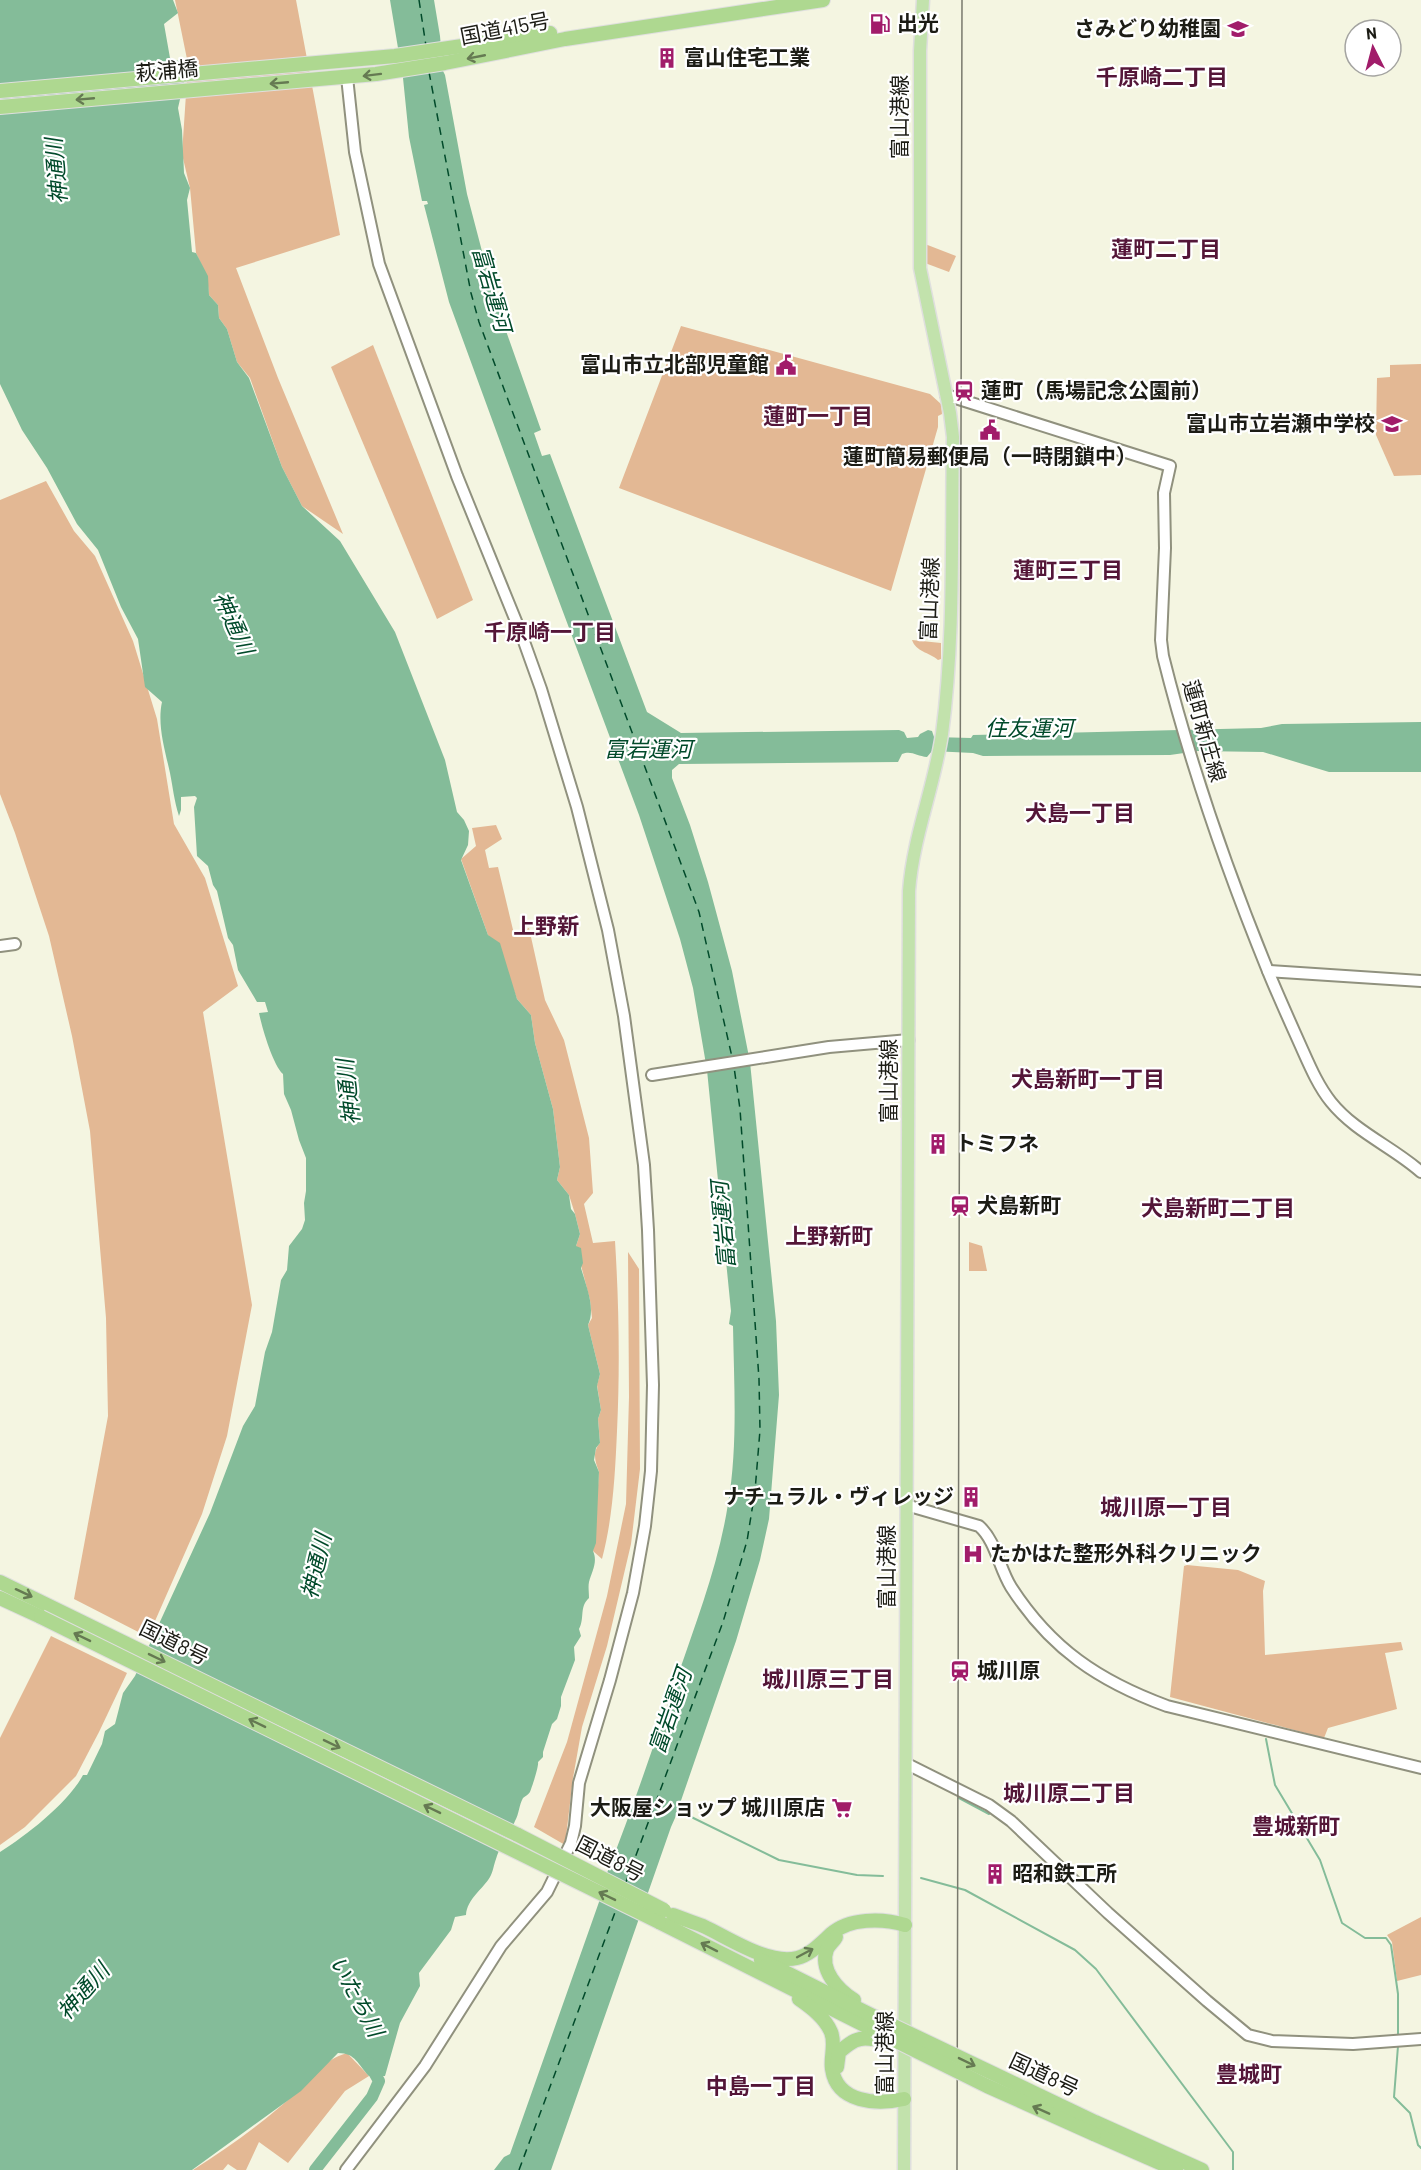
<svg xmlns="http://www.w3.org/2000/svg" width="1421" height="2170" viewBox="0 0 1421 2170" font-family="Barlow,'Noto Sans JP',sans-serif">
<rect width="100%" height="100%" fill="#f4f5e1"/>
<g fill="#e3b894">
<polygon points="175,0 296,0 340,235 236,268 278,378 343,534 302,506 282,467 250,378 237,362 227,329 219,318 218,305 209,295 207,276 196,253 190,188 182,154 188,64"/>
<polygon points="925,244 956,256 949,272 925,263"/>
<polygon points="681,326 930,394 941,404 942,414 938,416 938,427 891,591 619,488"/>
<polygon points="373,345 473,600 437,619 331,367"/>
<polygon points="1421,364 1421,475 1394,476 1376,435 1377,378 1390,377 1390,365"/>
<polygon points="46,481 74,531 95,556 133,641 157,719 174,824 205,878 238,986 203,1012 252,1305 227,1436 202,1514 148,1637 74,1599 108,1416 106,1318 90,1131 72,1036 49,936 15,833 0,794 0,500"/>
<path d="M912 640 941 643V659L938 660C929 652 916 652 912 640Z"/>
<path d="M496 825 502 839 485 850 489 868 498 867 514 934 529 928 545 1000 564 1040 589 1138 593 1193 584 1204 593 1243 615 1241C619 1305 620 1368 617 1431 615 1475 613 1517 602 1559L593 1551 599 1472C595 1461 592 1452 600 1443L598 1419 601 1410 597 1385 600 1374 588 1325 592 1318 590 1300 576 1246 580 1234 575 1214 569 1195 557 1180 560 1167 553 1109 535 1043 531 1015 517 999 510 980 488 935 461 859 476 846 472 828Z"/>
<polygon points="969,1242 982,1246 987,1271 969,1271"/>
<polygon points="628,1252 639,1269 640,1469 631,1544 607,1646 582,1727 573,1778 565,1845 534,1827 567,1742 607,1596 626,1504 629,1397"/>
<polygon points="1187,1565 1238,1570 1265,1581 1263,1591 1265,1655 1401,1642 1403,1650 1385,1653 1397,1709 1328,1728 1324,1738 1170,1697 1184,1566"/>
<polygon points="51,1636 127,1673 99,1732 76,1776 25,1827 0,1845 0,1738"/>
<polygon points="1421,1917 1421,1975 1397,1981 1392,1942 1387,1935"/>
<path d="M347 2053 369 2076 345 2091 288 2163 259 2142 246 2170H237L228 2164 223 2170H193C230 2147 265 2121 297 2092 315 2076 323 2060 347 2053Z"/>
</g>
<g fill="#84bc99">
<path d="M0 0H173L178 13 164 24 170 58 188 64 178 108 182 130 184 173 190 188 187 200 192 252 196 253 208 276 209 295 218 305 219 318 227 329 237 362 249 378 282 467 302 506 340 541 395 632 445 760 457 812 464 820 469 831 468 845 461 860 488 935 500 943 517 999 531 1015 535 1043 553 1109 560 1167 557 1180 569 1195 571 1209 575 1214 580 1234 576 1246 581 1248 583 1263 581 1268C586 1286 596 1308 588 1325L600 1374 597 1386 601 1410 598 1419 600 1443 596 1448 594 1460 599 1472 596 1543 593 1551C598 1562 592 1571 589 1582 588 1587 589 1592 589 1598 579 1607 585 1618 579 1629L581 1636 574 1647 575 1660 561 1697V1706L557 1719 552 1724 543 1752V1757L538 1762C539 1766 532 1787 530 1792 528 1795 525 1796 523 1798 519 1805 519 1814 515 1821 510 1834 500 1845 496 1859 494 1864 493 1872 490 1877 483 1889 467 1899 466 1915L455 1917 451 1930 419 1973 420 1986 400 2023 385 2076H369C358 2065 356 2053 338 2053L301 2091 192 2170H0V1852C27 1835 68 1803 83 1775H87L102 1744 105 1731 115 1724 123 1693 135 1676 210 1513 243 1426 255 1406 265 1352 272 1332 281 1280 287 1270 289 1246 302 1229 305 1220 304 1203 306 1191V1158L299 1140 291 1110 284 1094 283 1074C273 1065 262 1028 259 1013L268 1012 265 1002H257L238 970 233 945 228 938 217 891 213 885 208 866 197 856 194 807 197 798 195 796 181 797V810L179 816C174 800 173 788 170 773 165 750 157 725 162 702L145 687 138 639 121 607 98 550 77 524 47 468 22 430 0 384Z"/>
<path d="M390 0H434L440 36 443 71 445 75 467 194 494 297 541 430 534 433 542 456 550 454 647 712 681 733 899 730 904 732 907 738 918 737 920 734 928 730 932 731 934 737 971 738 973 735 1261 728 1282 724 1421 722V772H1329L1263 752 1198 751 1170 755 983 756 973 753 932 751 927 757C917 756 911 750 902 754L898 762 679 764 672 770V778L690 825 708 882 732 971 750 1062 776 1321 779 1395 769 1519 760 1560 736 1641 675 1818 671 1827 551 2170H494L504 2157 510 2154 599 1902 607 1873C633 1808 655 1741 678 1675 697 1620 719 1562 728 1504 738 1446 734 1385 733 1326L729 1324 731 1311 707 1070 693 988 680 939 639 815 532 529 449 302 424 205 428 204 427 201H422L409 137 403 78Z"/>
</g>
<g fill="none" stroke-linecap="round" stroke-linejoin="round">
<g stroke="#84bc99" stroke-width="2">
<polyline points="1266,1739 1275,1785 1320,1860 1342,1923 1365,1938 1386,1938 1391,1945 1398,1994 1398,2037"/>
<polyline points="959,1798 989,1814"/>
<polyline points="677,1810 779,1860 857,1875 883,1876"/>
<polyline points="921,1878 965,1890 1075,1950 1096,1969 1233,2152 1233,2170"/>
<polyline points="1398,2046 1394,2097 1410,2113 1418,2145 1421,2148"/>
</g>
<polyline stroke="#84bc99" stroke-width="12" points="315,2170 372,2097 379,2081 369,2063"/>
<g stroke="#014a2a" stroke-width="1.5" stroke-dasharray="8 6" stroke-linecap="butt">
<polyline points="419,0 426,46"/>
<polyline points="429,72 471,293 479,322 699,912 732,1057"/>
<polyline points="626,1882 723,1622 747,1541 755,1491 760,1430 759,1379 740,1109 734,1067"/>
<polyline points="519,2170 617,1907"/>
</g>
<g stroke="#90917e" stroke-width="14">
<g id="tertiary">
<polyline points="0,946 15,944"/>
<polyline points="1268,971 1421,981"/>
<polyline points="652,1075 829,1047 909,1040"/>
<path d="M906 1505 979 1526C996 1541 999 1568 1011 1587 1051 1649 1099 1681 1167 1706L1421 1768"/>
<polyline points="907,1764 989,1805 1011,1821 1108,1913 1207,2001 1248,2035 1272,2041 1353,2044 1421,2039"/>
<polyline points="346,2170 425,2066 501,1946 547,1892 571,1843 575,1826 579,1783 610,1680 633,1593 645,1526 651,1471 653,1385 648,1230 644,1165 624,1016 608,930 577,807 541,689 522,636 457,476 379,264 355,152 347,77"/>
</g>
</g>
<g stroke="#90917e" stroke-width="14">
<path id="secondary" d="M946 395 1170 466 1164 493 1165 548 1161 640 1163 656C1190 764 1226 868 1268 971 1279 998 1291 1024 1303 1051 1311 1069 1319 1087 1331 1102 1355 1132 1393 1147 1421 1172"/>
</g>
<g stroke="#dfdfde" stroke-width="15">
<path id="primary" d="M904 2170 909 891C913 837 934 788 942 734 955 636 951 535 953 437L950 413 920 268V51L923 0"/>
</g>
<g stroke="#dfdfde" stroke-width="16">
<g id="trunk">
<polyline points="0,91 395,56 550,33"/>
<polyline points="0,107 376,74 445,63 565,39 823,0"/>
<polyline points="0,1582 518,1835"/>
<polyline points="0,1598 41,1617"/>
<path d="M673 1915C683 1919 693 1922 703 1926 729 1938 768 1965 797 1958 810 1955 821 1943 831 1934 849 1918 882 1918 905 1925"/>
<polyline points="659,1922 874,2030"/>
<path d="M836 1937C834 1941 829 1945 827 1949 819 1970 838 1990 854 2000"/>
<polyline points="761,1960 877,2018"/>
<path d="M799 1999C812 2008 825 2018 831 2032 836 2044 830 2058 832 2069 837 2103 877 2105 904 2099"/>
<path d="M837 2067 839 2052C849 2044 857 2036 871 2039"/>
<polyline points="1095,2122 1202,2170"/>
<polyline points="1094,2134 1176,2170"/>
</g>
</g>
<use href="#tertiary" stroke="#fff" stroke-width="10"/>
<use href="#secondary" stroke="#fff" stroke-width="10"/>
<use href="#primary" stroke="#c2e2ac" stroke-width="12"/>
<use href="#trunk" stroke="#aed890" stroke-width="14"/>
<polyline stroke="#79796d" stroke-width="1.5" points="957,2170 962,0"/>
<g stroke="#dfdfde" stroke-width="16" stroke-linecap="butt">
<g id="trunk-bridge">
<polyline points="41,1617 659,1922"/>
<polyline points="518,1835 664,1910"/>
<polyline points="877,2018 1095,2122"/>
<polyline points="874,2030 987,2086 1094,2134"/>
</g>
</g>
<use href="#trunk-bridge" stroke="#aed890" stroke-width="14"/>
</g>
<defs><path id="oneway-shaft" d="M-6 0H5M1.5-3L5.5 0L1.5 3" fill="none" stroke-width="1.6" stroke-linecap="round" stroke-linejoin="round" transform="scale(1.5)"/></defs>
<g stroke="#657a52">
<use href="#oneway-shaft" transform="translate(476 57) rotate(169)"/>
<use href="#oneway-shaft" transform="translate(372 75) rotate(173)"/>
<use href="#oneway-shaft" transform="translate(279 83) rotate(175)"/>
<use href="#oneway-shaft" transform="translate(85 99) rotate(175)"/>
<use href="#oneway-shaft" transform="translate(24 1593) rotate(25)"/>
<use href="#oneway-shaft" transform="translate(82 1637) rotate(-154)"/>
<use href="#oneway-shaft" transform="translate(157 1658) rotate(26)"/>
<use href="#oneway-shaft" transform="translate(257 1723) rotate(-154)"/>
<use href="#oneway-shaft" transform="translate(332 1744) rotate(26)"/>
<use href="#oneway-shaft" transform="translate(432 1809) rotate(-154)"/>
<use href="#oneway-shaft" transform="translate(607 1896) rotate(-154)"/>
<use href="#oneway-shaft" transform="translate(709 1947) rotate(-153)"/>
<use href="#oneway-shaft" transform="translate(805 1953) rotate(-28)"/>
<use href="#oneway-shaft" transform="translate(967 2062) rotate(26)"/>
<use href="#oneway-shaft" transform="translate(1041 2110) rotate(-156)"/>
</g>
<defs>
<g id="fuel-bare" transform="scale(1.62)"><path d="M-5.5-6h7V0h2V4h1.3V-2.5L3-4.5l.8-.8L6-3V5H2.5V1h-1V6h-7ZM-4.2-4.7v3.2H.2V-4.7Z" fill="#a11c6a" stroke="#fff" stroke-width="2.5" paint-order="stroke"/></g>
<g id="school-bare" transform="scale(1.62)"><path d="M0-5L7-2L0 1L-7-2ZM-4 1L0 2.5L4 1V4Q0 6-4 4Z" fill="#a11c6a" stroke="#fff" stroke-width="2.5" paint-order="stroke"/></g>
<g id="building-bare" transform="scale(1.62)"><path d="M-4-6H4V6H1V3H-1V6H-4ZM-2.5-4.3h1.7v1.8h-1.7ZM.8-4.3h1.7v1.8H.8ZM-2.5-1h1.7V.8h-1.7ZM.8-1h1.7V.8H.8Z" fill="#a11c6a" stroke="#fff" stroke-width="2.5" paint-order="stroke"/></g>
<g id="civic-bare" transform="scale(1.62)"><path d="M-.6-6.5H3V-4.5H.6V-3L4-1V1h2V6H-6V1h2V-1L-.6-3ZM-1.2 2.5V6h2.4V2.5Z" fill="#a11c6a" stroke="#fff" stroke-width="2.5" paint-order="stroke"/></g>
<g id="station-bare" transform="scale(1.62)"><path d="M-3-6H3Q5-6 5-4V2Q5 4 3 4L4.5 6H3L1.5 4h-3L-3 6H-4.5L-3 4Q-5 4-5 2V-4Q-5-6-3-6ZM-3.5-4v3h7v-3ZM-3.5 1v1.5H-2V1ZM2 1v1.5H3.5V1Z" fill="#a11c6a" stroke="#fff" stroke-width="2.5" paint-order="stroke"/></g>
<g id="hospital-bare" transform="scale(1.62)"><path d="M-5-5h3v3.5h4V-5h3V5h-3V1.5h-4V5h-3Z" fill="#a11c6a" stroke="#fff" stroke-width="2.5" paint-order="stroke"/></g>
<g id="supermarket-bare" transform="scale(1.62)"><path d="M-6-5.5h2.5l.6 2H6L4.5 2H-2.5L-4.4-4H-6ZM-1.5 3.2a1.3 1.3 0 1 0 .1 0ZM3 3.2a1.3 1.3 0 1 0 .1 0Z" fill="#a11c6a" stroke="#fff" stroke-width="2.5" paint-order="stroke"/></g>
</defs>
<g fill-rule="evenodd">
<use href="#fuel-bare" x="880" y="24"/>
<use href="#school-bare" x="1238" y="29"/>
<use href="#building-bare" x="667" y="58"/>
<use href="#civic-bare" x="786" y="365"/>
<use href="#station-bare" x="964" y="391"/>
<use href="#school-bare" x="1392" y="424"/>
<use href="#civic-bare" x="990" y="430"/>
<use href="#building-bare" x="938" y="1144"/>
<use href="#station-bare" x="960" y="1206"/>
<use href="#building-bare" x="971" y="1497"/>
<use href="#hospital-bare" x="973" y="1554"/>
<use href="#station-bare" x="960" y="1671"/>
<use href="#supermarket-bare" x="842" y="1808"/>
<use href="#building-bare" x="995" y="1874"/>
</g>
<g text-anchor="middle" stroke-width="4.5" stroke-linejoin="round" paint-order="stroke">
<g font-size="21" font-weight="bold" fill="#1c1c15" stroke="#fff" text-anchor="start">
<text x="897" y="31">出光</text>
<text x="1221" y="36" text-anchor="end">さみどり幼稚園</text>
<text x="684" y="65">富山住宅工業</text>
<text x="769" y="372" text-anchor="end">富山市立北部児童館</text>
<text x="981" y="398">蓮町（馬場記念公園前）</text>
<text x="1375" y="431" text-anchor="end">富山市立岩瀬中学校</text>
<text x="990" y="464" text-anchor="middle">蓮町簡易郵便局（一時閉鎖中）</text>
<text x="955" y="1151">トミフネ</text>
<text x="977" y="1213">犬島新町</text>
<text x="954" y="1504" text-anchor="end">ナチュラル・ヴィレッジ</text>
<text x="990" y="1561">たかはた整形外科クリニック</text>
<text x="977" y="1678">城川原</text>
<text x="825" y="1815" text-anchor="end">大阪屋ショップ 城川原店</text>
<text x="1012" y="1881">昭和鉄工所</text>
</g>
<g font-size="21" fill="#1c1c15" stroke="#fff">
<text transform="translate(505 29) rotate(-11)" y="7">国道415号</text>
<text transform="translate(167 71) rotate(-5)" y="7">萩浦橋</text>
<text transform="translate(900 117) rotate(-90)" y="7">富山港線</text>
<text transform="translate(930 599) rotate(-88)" y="7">富山港線</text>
<text transform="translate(1204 731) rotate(74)" y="7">蓮町新庄線</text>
<text transform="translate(889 1081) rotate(-90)" y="7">富山港線</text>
<text transform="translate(887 1567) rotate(-90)" y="7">富山港線</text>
<text transform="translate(174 1643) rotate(26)" y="7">国道8号</text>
<text transform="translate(610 1859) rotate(27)" y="7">国道8号</text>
<text transform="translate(885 2053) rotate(-90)" y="7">富山港線</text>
<text transform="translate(1044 2075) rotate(25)" y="7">国道8号</text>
</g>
<g font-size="22" font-weight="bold" fill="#541638" stroke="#fff">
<text x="1162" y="85">千原崎二丁目</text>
<text x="1166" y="257">蓮町二丁目</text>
<text x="818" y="424">蓮町一丁目</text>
<text x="1068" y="578">蓮町三丁目</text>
<text x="550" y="640">千原崎一丁目</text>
<text x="1080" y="821">犬島一丁目</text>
<text x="546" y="934">上野新</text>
<text x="1088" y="1087">犬島新町一丁目</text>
<text x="1218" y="1216">犬島新町二丁目</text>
<text x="829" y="1244">上野新町</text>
<text x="1166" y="1515">城川原一丁目</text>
<text x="828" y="1687">城川原三丁目</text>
<text x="1069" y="1801">城川原二丁目</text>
<text x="1296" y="1834">豊城新町</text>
<text x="1249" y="2082">豊城町</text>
<text x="761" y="2094">中島一丁目</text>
</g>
<g font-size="22" font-style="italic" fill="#014a2a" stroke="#fff">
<text transform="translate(56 171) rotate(-95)" y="8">神通川</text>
<text transform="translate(492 289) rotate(74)" y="8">富岩運河</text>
<text transform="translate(234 623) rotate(66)" y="8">神通川</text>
<text x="1029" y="736">住友運河</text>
<text x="648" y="757">富岩運河</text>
<text transform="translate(348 1092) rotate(-96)" y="8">神通川</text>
<text transform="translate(723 1225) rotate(-95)" y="8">富岩運河</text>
<text transform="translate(316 1566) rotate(-77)" y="8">神通川</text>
<text transform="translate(670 1711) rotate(-71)" y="8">富岩運河</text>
<text transform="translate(83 1991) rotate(-49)" y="8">神通川</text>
<text transform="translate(357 1996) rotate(62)" y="8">いたち川</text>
</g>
</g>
<g transform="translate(1373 48) rotate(354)"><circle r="28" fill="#ffffff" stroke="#a4a4a1" stroke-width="1.5"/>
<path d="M0-4.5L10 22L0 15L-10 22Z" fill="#a11c6a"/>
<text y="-9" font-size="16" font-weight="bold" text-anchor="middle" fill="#1c1c15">N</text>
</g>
</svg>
